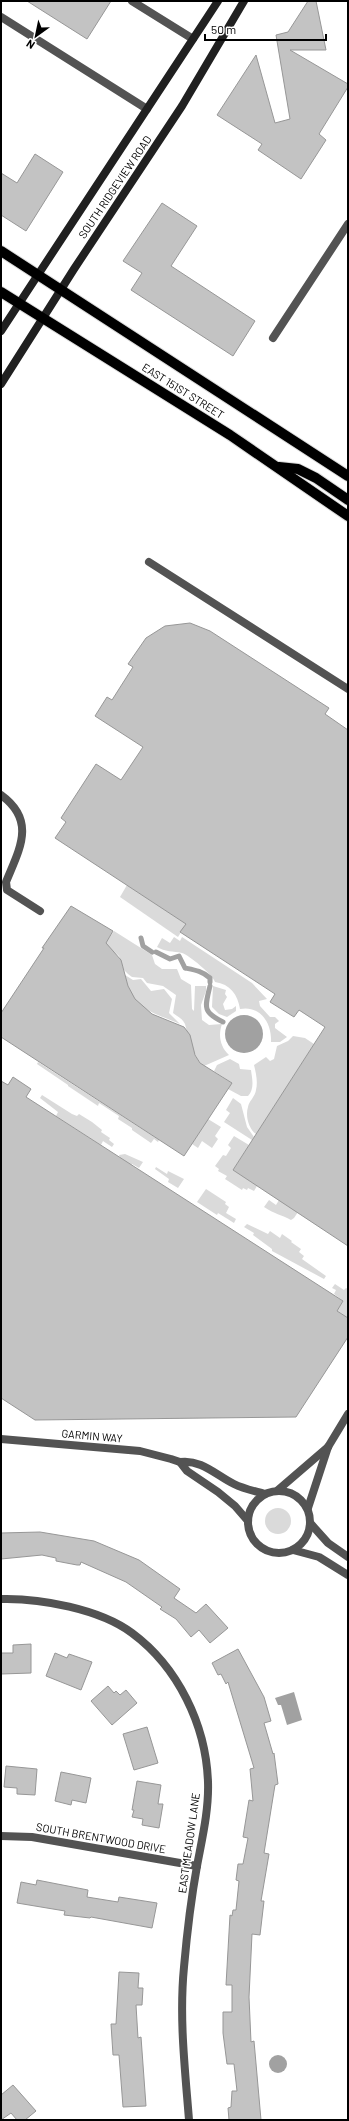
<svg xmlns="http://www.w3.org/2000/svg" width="349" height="2121" viewBox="0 0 349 2121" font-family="Barlow,sans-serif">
<rect width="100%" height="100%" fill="#fff"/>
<g fill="#dadada">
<polygon points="127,885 186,924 178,937 120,897"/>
<path d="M114 931 152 955 155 964 162 969H177L181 979 191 985 192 1009 194 1011 195 986H206V991L201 1005 202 1020 209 1025 222 1024C218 1035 220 1047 229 1055L204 1066C194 1059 188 1035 185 1024 183 1019 177 1016 173 1013L176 995 163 986 147 983 143 978 132 977 128 974 124 970 119 956 105 944Z"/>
<path d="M174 937 180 941 182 937 252 983 267 999 259 1001 260 1006 270 1017H275L279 1021 275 1024V1028L287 1037 280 1042H271C272 1024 261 1005 240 1009 238 995 230 984 215 982 213 975 189 955 182 953 173 951 165 952 157 947L162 938 170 943Z"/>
<path d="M125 975 133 980 141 979 151 991 164 989 172 999 169 1013 180 1024C152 1012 133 1010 125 975Z"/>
<polygon points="213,986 226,990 225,994 227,997 223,1004 225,1010 232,1009 236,1006 236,1011 227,1017 219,1014 212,1007"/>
<path d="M293 1036 305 1038 314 1044 256 1134C249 1129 245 1116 248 1107 249 1101 255 1097 256 1090 258 1082 256 1073 254 1065L266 1057 270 1061 274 1059 277 1046 288 1041Z"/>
<path d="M230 1059 239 1064 240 1069 251 1070C252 1078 255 1089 248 1096H241L228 1089 232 1083 214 1071 217 1065Z"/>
<polygon points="38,1062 159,1140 158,1142 154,1139 151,1143 132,1130 132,1128 118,1119 119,1116 99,1103 98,1106 68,1086 68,1085 37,1064"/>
<polygon points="42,1095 72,1114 77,1116 79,1114 92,1122 102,1130 101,1132 110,1138 109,1140 114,1144 112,1147 103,1141 101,1145 56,1116 58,1112 40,1098"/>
<polygon points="233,1098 241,1104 247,1127 254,1137 252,1140 224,1122 230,1113 226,1110"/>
<polygon points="208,1119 221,1127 215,1136 218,1139 212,1148 202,1141 198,1148 192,1144"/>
<polygon points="234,1136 249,1145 233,1170 257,1186 254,1191 248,1188 247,1190 243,1188 242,1190 225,1179 227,1176 218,1171 219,1169 215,1166 223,1155 226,1156 231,1148 228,1145"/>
<polygon points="125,1154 143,1162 139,1168 132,1164 126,1174 119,1155"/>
<polygon points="156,1167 167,1174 168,1171 184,1179 178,1188 168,1182 169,1179 155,1169"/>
<polygon points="206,1189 226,1202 225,1204 229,1207 226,1213 236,1219 234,1223 218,1213 217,1215 197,1202"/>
<path d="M269 1200 276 1205 279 1200 298 1212 294 1218 291 1220C282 1215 274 1214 264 1207Z"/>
<polygon points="247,1224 268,1234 270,1231 280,1238 282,1234 292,1241 291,1242 301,1249 299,1252 304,1256 302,1259 326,1276 324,1279 272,1251 272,1249 253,1235 254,1233 244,1227"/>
<polygon points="335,1284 344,1290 346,1288 348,1289 348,1318 337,1311 343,1301 334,1294 336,1290 332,1288"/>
<circle cx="278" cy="1521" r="13"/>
</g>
<g fill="#a1a1a1">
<circle cx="244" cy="1034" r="19"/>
<polygon points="294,1692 302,1720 287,1725 281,1705 278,1705 275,1698"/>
<circle cx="278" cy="2064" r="9"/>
</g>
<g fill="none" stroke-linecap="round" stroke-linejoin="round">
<g stroke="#a1a1a1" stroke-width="5">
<polyline points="141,938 143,946 152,952"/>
<path d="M156 952 170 959 179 956 185 968C195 970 202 971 210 978V982"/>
<path d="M210 986C205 1007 202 1012 223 1022"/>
</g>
</g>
<g fill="#c3c3c3" stroke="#979797">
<polygon points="27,1 111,1 87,39"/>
<polygon points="308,1 316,1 326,50 290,50 348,84 348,87 319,134 326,140 301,179 258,150 262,144 217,115 256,55 275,123 290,119 276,35 288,32"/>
<polygon points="35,154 63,172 26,231 1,215 1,173 17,183"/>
<polygon points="162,203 197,226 171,266 255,321 233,356 131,290 142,273 123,261"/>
<polygon points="190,623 210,631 329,708 325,714 348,730 348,1246 233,1170 325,1027 299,1010 294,1017 270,1002 275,994 180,932 186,924 55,838 66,822 61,818 96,764 121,780 143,747 95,716 107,697 112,700 133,667 128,664 146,638 165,626"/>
<polygon points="71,906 113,931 106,943 121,960 128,986 135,999 152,1014 184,1027 190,1035 195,1055 200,1063 232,1083 184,1156 1,1037 1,1013 44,948 42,948"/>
<polygon points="13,1077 31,1089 26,1097 343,1301 337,1311 348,1318 348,1337 296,1417 35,1420 1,1398 1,1081 8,1085"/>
<polygon points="40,1532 94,1541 139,1560 180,1589 174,1598 196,1613 206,1604 228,1628 210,1643 199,1630 191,1637 176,1619 160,1609 162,1607 126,1582 81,1562 80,1565 77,1565 56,1561 56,1558 42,1555 1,1559 1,1533"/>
<polygon points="31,1644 31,1673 1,1674 1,1653 13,1653 13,1645"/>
<polygon points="238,1649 264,1697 271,1721 264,1723 273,1754 274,1753 278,1784 275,1785 264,1853 269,1854 261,1901 264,1901 260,1935 252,1934 249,1997 251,2042 254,2041 261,2120 229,2120 228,2108 231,2107 232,2091 237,2091 234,2064 227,2064 223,2033 223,2012 232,2012 232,1985 226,1985 230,1915 232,1916 233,1910 236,1910 239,1881 236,1880 238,1864 243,1864 248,1838 243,1837 249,1800 253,1801 250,1769 254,1768 228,1682 226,1684 221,1674 218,1675 212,1663"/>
<polygon points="55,1653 67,1658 69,1654 92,1662 81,1690 46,1676"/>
<polygon points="108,1686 114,1693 116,1691 120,1695 126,1690 137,1703 112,1725 91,1701"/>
<polygon points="147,1727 158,1763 134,1770 123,1734"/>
<polygon points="6,1766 37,1769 35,1795 17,1794 17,1788 4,1787"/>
<polygon points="61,1772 91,1778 86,1803 72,1800 71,1805 55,1801"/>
<polygon points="137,1781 161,1785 158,1804 163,1804 159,1828 142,1825 143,1819 132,1817 134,1810 132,1810"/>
<polygon points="37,1880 88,1890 87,1897 118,1902 119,1897 157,1903 152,1928 91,1917 90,1918 64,1915 65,1911 17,1903 21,1882 36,1885"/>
<polygon points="119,1972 139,1973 138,1988 143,1988 142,2005 136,2005 138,2038 141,2037 146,2106 123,2107 119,2055 113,2055 111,2024 116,2024"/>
<polygon points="13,2085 36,2111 25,2120 17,2120 11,2113 1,2120 1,2095"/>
</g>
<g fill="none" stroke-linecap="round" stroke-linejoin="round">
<g stroke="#dbdbdb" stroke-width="12">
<g id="primary">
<polyline points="1,251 348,476"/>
<polyline points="1,292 230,435 348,516"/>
<polyline points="279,467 298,469 316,478 348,500"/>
</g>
</g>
<g stroke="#535353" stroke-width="8">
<polyline points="132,1 193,39"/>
<polyline points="1,17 147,109"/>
<polyline points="273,338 348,224"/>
<polyline points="149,562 348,689"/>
<path d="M1 795C37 821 19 850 6 882L7 890 40 911"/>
<polyline points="328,1447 348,1414"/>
</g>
<g stroke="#535353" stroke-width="8">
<polyline points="1,1439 140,1451 171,1459 180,1462 187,1471 218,1492 235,1506 248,1521"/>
<path d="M180 1462C201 1459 216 1475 234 1484 244 1489 255 1491 265 1494"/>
<polyline points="278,1490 328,1447"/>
<circle cx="279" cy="1522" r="31"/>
<polyline points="308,1508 328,1447"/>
<polyline points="311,1524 328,1543 348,1557"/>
<polyline points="293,1550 319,1557 348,1575"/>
<path d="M1 1599C40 1598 100 1609 132 1633 178 1667 206 1725 208 1782 209 1810 202 1839 197 1866 191 1899 187 1933 184 1967 179 2018 185 2069 189 2120"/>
<polyline points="1,1836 32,1837 197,1866"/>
</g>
<g stroke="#202020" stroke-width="8">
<polyline points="1,331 218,1"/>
<polyline points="1,384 74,269 182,106 244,1"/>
</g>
<use href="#primary" stroke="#000" stroke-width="10"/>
</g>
<g text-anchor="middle" stroke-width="3.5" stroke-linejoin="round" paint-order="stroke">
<g font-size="11" fill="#000" stroke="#fff">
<text transform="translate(115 187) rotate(-56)" y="4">SOUTH RIDGEVIEW ROAD</text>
<text transform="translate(183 391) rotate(32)" y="4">EAST 151ST STREET</text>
<text transform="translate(92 1436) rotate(5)" y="4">GARMIN WAY</text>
<text transform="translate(101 1838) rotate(10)" y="4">SOUTH BRENTWOOD DRIVE</text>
<text transform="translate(189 1843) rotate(-82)" y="4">EAST MEADOW LANE</text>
</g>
</g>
<rect width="349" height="2121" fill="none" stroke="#000000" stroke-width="4"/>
<g transform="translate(36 36) rotate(213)" stroke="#ffffff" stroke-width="3" paint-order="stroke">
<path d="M0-3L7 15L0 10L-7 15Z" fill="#000000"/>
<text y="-6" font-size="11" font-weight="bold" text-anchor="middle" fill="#000000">N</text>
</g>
<path d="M205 34v6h121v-6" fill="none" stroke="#000000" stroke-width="2"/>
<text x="211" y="34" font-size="12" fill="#000000" stroke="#ffffff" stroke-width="3" paint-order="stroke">50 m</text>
</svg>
